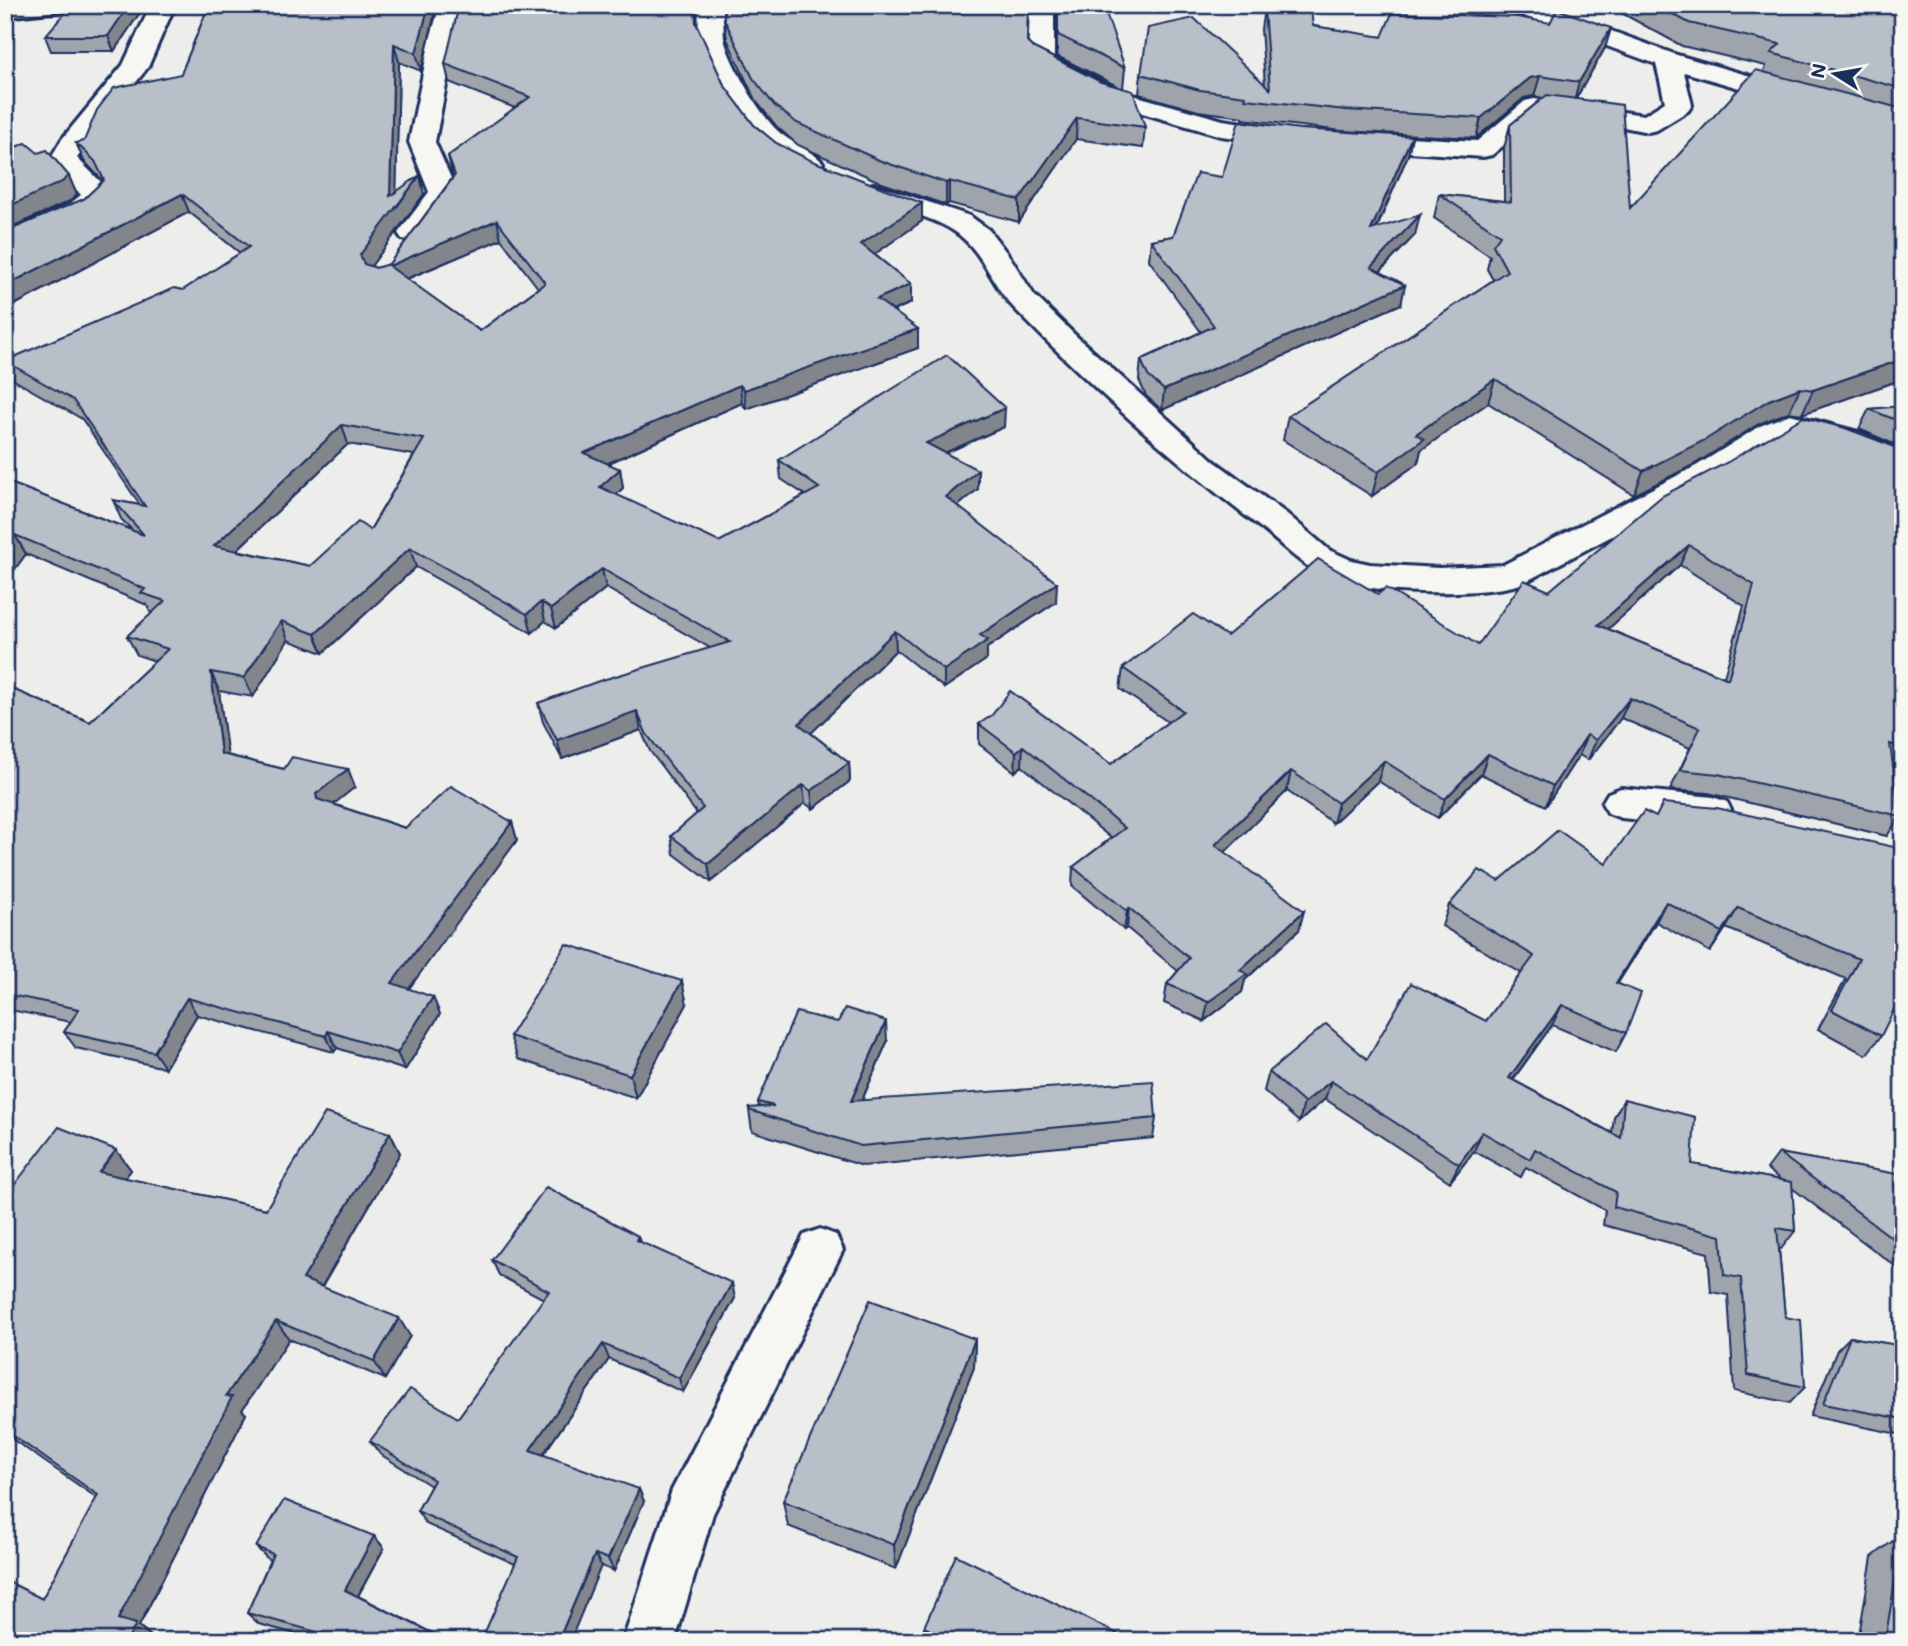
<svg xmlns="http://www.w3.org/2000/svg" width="1908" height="1646" viewBox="0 0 1908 1646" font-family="Mali,sans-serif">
<rect width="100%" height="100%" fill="#edeeec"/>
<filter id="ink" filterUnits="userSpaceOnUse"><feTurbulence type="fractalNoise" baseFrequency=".0143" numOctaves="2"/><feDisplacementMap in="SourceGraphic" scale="14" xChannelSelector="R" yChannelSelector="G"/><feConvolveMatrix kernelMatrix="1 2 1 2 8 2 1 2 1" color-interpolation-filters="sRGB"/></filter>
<g filter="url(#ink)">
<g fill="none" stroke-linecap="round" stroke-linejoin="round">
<g stroke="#1b2f5e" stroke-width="6">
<g id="minor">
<polygon points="5,5 70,5 67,10 5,17"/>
<polygon points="151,5 175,5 148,67 77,158 100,181 110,197 91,215 5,252 5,233 71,203 81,195 50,159 62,139 123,65"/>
<polygon points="440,5 464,5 455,39 435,142 457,192 422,239 412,241 402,239 398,233 429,192 409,142 430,39"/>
<path d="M699 5H723C724 16 723 28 724 38 728 60 761 117 779 132 790 142 816 153 823 163L819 169C765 182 715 83 701 43 697 32 699 17 699 5Z"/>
<polygon points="1030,5 1054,5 1054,58 1119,91 1223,120 1297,131 1301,137 1297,143 1288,145 1221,136 1101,101 1032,66 1028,61"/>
<polygon points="1505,5 1540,5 1677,55 1803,91 1807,96 1803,101 1794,104 1684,72 1692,105 1688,111 1657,130 1648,132 1609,124 1540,115 1492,155 1483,157 1349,148 1345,142 1349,136 1358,134 1477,141 1525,101 1534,99 1644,115 1665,102 1656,64 1508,10"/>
<path d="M874 184 970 216 989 230 1010 257 1034 295 1075 335 1214 461 1287 514 1329 550 1351 560 1370 564 1439 568 1503 565 1696 466 1760 426 1790 414 1858 432 1903 450V472L1836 446 1793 435 1718 480 1521 584C1477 597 1369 595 1327 577 1300 565 1283 545 1260 527 1173 461 1091 387 1015 309 990 284 985 252 954 231 934 217 888 206 864 198L860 192 864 186Z"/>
<polygon points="1621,788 1713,797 1727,802 1732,812 1727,822 1713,827 1621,818 1608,813 1602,803 1608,793"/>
<polygon points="820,1229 836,1235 843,1250 713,1514 675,1641 623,1641 672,1490 804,1235"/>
</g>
</g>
<use href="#minor" fill="#f6f6f2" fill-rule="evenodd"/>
</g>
<g fill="#9fa4ac" stroke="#1b2f5e" stroke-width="2" fill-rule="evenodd">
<polygon points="145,5 114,51 51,51 45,36"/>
<path d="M209 5H437L421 71 399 62 396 192 424 194 371 266 376 268 389 264 453 177 448 156 515 108 449 82 445 64 697 27 724 85 754 125 776 143 922 221 874 254 911 284V303L893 311 918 348 746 409 742 403 607 464 620 469 623 488 616 495 719 542 805 495 781 479 779 460 1004 427 946 453 978 489 958 506 1056 602 987 648V659L944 688 896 650 811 733 849 763 850 781 813 809 805 803 711 882 674 854 671 836 697 814 650 751 641 730 562 759 543 722 538 703 710 648 606 588 556 628 545 621 532 633 416 567 323 653 288 640 253 697 219 691 227 755 284 769H348L355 787 333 804 405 828 512 822 517 840 408 989 440 1014 405 1070 337 1048 334 1052 197 1015 165 1068 76 1048 64 1032 71 1022 5 1009V686L90 722 155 661 137 655 127 636 153 613 150 612 147 605 26 554 12 573 5 571V481L132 530 121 519 113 500 140 505 82 419 14 380 5 361 183 290 240 253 189 212 5 310V232L84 199 103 181 84 161 76 143 84 141 181 74ZM501 239 538 288 480 331 407 279ZM348 444 414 455 370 530 310 566 237 550Z"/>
<polygon points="1057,5 1103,5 1125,68 1123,88 1145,127 1143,148 1076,139 1019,222 949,203 946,205 882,183 798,145 777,127 755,100 727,39 724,19 1027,42 1032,47 1101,82 1119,87 1057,56"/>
<polygon points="1607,5 1903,5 1903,379 1802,414 1789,412 1759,424 1695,464 1634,495 1488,403 1421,450 1418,463 1372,496 1283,440 1288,416 1493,280 1487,269 1490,256 1434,218 1439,194 1504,201 1504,148 1510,125 1543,98 1534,96 1524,98 1476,138 1342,131 1243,119 1243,117 1198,111 1139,94 1141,74 1265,85 1261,29 1264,9 1313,26 1382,37 1550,23 1611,28 1605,48 1576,98 1630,208 1764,72 1766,66 1682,46"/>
<polygon points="1300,129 1412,136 1408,155 1377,228 1415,235 1380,272 1405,285 1401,304 1162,410 1146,396 1139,380 1141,360 1201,332 1149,260 1151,240 1173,236 1222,177"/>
<polygon points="1903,406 1903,448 1859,429 1869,409"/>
<path d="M1903 450V772L1894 769 1900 816 1887 836 1708 793 1670 790 1690 748 1621 718 1588 760 1579 755 1546 806 1481 774 1438 818 1378 781 1333 823 1287 791 1225 852 1299 930 1245 980 1242 992 1204 1021 1164 1003 1167 984 1178 971 1127 928 1124 930 1072 886 1073 867 1111 838 1022 766 1015 772 979 744V724L1111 764 1168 722 1120 689 1123 668 1227 636 1378 594 1478 645 1549 591ZM1680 565 1744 606 1724 677 1608 629Z"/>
<polygon points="1656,817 1903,849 1881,1036 1866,1055 1818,1029 1846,979 1726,928 1710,952 1656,922 1618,983 1626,1033 1616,1052 1552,1025 1513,1080 1612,1133 1614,1117 1624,1099 1692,1164 1781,1180 1767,1169 1779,1153 1903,1175 1903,1272 1792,1188 1795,1231 1781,1249 1779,1249 1785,1317 1805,1387 1790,1403 1734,1391 1728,1295 1711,1292 1708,1253 1603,1225 1605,1210 1526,1167 1521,1177 1474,1151 1450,1182 1325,1099 1299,1122 1264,1091 1269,1072 1367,1059 1486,1021 1521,973 1442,926 1449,905 1499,881 1606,864"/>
<polygon points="687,1004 636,1098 518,1059 510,1036"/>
<polygon points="887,1042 862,1100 1156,1118 1153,1138 863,1166 752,1131 749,1110 759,1107 758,1102"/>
<polygon points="1903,1100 1903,1166 1896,1109"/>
<polygon points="390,1133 400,1153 322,1287 410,1336 385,1379 289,1339 242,1410 246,1414 139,1626 153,1638 151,1641 5,1641 5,1580 42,1599 97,1498 5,1434 5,1197 116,1150 131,1170 125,1178 266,1209"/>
<polygon points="638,1236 640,1242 735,1298 683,1392 609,1359 543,1455 644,1501 614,1571 601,1566 515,1564 426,1524 417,1511 431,1486 380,1454 370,1441 458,1418 544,1299 499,1275 492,1260"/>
<polygon points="1850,1337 1903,1346 1903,1435 1810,1416 1837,1350"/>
<polygon points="975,1339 974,1367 896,1569 788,1526 783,1501"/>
<polygon points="1903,1533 1903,1641 1858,1641 1872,1557"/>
<polygon points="374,1536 384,1548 358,1596 448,1641 321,1641 259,1624 247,1613 270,1560 268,1559 256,1547"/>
<polygon points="924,1627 1132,1641 925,1641"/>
</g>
<g fill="#82868c" stroke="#1b2f5e" stroke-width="2">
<polygon points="129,5 145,5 114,51 108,36"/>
<polygon points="429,5 437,5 421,71 416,53"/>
<polygon points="695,5 696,5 698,41 696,23"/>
<polygon points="1611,28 1605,48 1574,102 1579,82"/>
<polygon points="394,44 399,62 396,208 420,175 424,194 366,273 360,255 390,196"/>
<polygon points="1540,76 1534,96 1524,98 1476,138 1481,118 1530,78"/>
<polygon points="1077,118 1076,139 1019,222 1019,200"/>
<polygon points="1412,136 1408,155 1367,250 1371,230"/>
<polygon points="69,176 77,195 70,201 5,230 5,208"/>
<polygon points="949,181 949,203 946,205 946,183"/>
<polygon points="182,194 189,212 5,310 5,286"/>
<polygon points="922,203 922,221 862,263 861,244"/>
<polygon points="1420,215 1415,235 1366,286 1371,267"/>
<polygon points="497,220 501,239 394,284 389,266"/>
<polygon points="911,284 911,303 878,317 877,299"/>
<polygon points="1405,285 1401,304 1162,410 1164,390"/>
<polygon points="918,329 918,348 746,409 744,390"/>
<polygon points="1903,359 1903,379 1802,414 1813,390"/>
<polygon points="1495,379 1488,403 1421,450 1418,463 1372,496 1378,472 1416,434"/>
<polygon points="740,385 742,403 588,472 584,453"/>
<polygon points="1800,388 1789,412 1759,424 1695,464 1634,495 1643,471 1769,400"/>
<polygon points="1005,408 1004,427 926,461 926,443"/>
<polygon points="342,425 348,444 222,564 214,546"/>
<polygon points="620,469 623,488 603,506 600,487"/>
<polygon points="978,470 978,489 946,516 946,497"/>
<polygon points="15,535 26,554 12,573 5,560 5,549"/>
<polygon points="1689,545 1680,565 1590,645 1598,625"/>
<polygon points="410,548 416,567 323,653 315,634"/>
<polygon points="602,569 606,588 556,628 551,609"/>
<polygon points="1057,583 1056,602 987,648 987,659 944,688 944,670 980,635"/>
<polygon points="541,602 545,621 532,633 527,614"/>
<polygon points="281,621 288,640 253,697 244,678"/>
<polygon points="895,631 896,650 801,743 799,724"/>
<polygon points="211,672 219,691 230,772 221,754"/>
<polygon points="1630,698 1621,718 1588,760 1596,740"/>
<polygon points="637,711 641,730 562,759 557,740"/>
<polygon points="1587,735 1579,755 1546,806 1553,786"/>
<polygon points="1023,746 1022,766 1015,772 1016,752"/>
<polygon points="1488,754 1481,774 1438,818 1445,799"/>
<polygon points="1384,761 1378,781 1333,823 1338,803"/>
<polygon points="849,763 850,781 813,809 811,791"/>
<polygon points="348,769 355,787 324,812 317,799 316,794"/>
<polygon points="1291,771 1287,791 1212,865 1215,845"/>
<polygon points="803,785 805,803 711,882 708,864"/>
<polygon points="512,822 517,840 400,1001 392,983"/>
<polygon points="1666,902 1656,922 1606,1002 1616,983"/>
<polygon points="1129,908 1127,928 1124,930 1127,911"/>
<polygon points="1738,908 1726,928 1710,952 1722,932"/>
<polygon points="1304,911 1299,930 1245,980 1242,992 1204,1021 1208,1002 1240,970"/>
<polygon points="682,981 687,1004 636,1098 630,1075"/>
<polygon points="433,997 440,1014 405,1070 397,1053"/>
<polygon points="187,998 197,1015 165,1068 154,1052"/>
<polygon points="1562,1005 1552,1025 1500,1097 1509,1078"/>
<polygon points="886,1021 887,1042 853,1121 851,1101"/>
<polygon points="328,1031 337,1048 334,1052 326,1036"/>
<polygon points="1331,1081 1325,1099 1299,1122 1304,1103"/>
<polygon points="1482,1132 1474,1151 1450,1182 1459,1164"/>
<polygon points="390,1133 400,1153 315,1298 303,1279"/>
<polygon points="116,1150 131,1170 114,1192 99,1172"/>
<polygon points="732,1283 735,1298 683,1392 679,1378"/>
<polygon points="399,1318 410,1336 385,1379 374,1361"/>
<polygon points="276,1321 289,1339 242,1410 246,1414 139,1626 153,1638 151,1641 127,1641 118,1619 226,1396"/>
<polygon points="975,1339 974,1367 896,1569 894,1545"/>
<polygon points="603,1344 609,1359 537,1463 530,1450"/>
<polygon points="639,1489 644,1501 614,1571 608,1559"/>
<polygon points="374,1536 384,1548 355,1601 345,1590"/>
<polygon points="595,1554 601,1566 570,1641 558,1641"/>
</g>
<g fill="#b9bfc8" stroke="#1b2f5e" stroke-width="2" fill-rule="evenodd">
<polygon points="72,5 129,5 108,36 45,36"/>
<path d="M209 5H429L416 53 394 44 390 196 420 175 360 255 364 264 376 268 389 264 455 175 448 156 530 97 445 64 459 5H695L696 23 724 85 754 125 776 143 810 160 922 203 861 244 911 284 877 299 918 329 744 390 740 385 584 453 620 469 600 487 719 542 819 488 779 460 947 355 1005 408 926 443 978 470 946 497 1057 583 980 635 988 640 944 670 895 631 799 724 849 763 811 791 803 785 708 864 671 836 703 808 646 733 637 711 557 740 538 703 599 681 730 642 602 569 551 609 541 602 527 614 410 548 315 634 281 621 244 678 211 672 221 754 284 769 292 757 348 769 316 794 317 799 405 828 451 786 512 822 392 983 433 997 397 1053 328 1031 326 1036 187 998 154 1052 64 1032 79 1009 5 994V890L11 879 5 878V686L90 722 168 649 127 636 165 601 141 593 145 589 15 535 5 549V481L144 535 113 500 145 506 73 400 5 361 174 288 183 290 249 247 182 194 5 286V232L84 199 104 180 95 161 76 143 84 141 97 110 114 88 181 74ZM497 220 545 283 480 331 389 266ZM342 425 424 439 370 530 358 522 310 566 214 546Z"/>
<polygon points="724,5 1028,5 1027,42 1032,47 1101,82 1133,91 1145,127 1077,118 1019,200 949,181 946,183 881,161 797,123 775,106 753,78 724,19"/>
<polygon points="1058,5 1103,5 1125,68 1058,35"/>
<polygon points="1656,5 1903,5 1903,89 1771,53 1780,44 1689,23"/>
<polygon points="1264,9 1311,11 1313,26 1382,37 1392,13 1517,17 1550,23 1557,9 1611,28 1579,82 1540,76 1530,78 1481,118 1346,110 1255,100 1245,99 1246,96 1200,90 1141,74 1148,28 1194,18 1270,89"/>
<polygon points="1756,70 1903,109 1903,359 1813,390 1800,388 1769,400 1705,440 1643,471 1495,379 1416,434 1424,439 1378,472 1288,416 1507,271 1493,245 1500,235 1439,194 1511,202 1510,125 1547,95 1622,105 1630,208"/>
<polygon points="1239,121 1300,129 1412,136 1371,230 1420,215 1371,267 1405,285 1164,390 1148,376 1141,360 1214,326 1151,240 1173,236 1197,173 1222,177"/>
<polygon points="26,143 38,153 47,150 69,176 62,182 5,208 5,151"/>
<polygon points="1903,406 1903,423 1869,409"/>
<path d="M1803 417 1845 428 1903 450V748L1890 744 1900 816 1718 774 1680 770 1700 728 1630 698 1596 740 1587 735 1553 786 1488 754 1445 799 1384 761 1338 803 1291 771 1215 845 1304 911 1240 970 1247 974 1208 1002 1167 984 1189 958 1129 908 1127 911 1073 867 1125 828 1023 746 1016 752 979 724 992 715 1010 691 1111 764 1183 711 1123 668 1193 614 1227 636 1318 559 1378 594 1386 588 1478 645 1524 580 1549 591 1662 496 1728 462ZM1689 545 1754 585 1728 679 1598 625Z"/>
<polygon points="1663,803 1717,808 1903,849 1903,991 1881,1036 1832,1010 1859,959 1738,908 1722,932 1666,902 1616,983 1641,993 1626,1033 1562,1005 1509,1078 1621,1138 1624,1099 1695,1117 1692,1164 1792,1182 1795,1231 1777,1228 1785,1317 1801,1320 1805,1387 1748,1375 1741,1278 1724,1275 1721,1236 1614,1207 1616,1192 1535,1149 1530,1159 1482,1132 1459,1164 1331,1081 1304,1103 1269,1072 1326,1024 1367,1059 1411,983 1486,1021 1534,956 1449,905 1479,870 1499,881 1558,830 1606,864 1644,811 1656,817"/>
<polygon points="566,944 682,981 630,1075 510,1036"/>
<polygon points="845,1008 886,1021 851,1101 1153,1081 1156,1118 861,1146 749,1110 749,1108 774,1106 758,1102 796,1012 838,1022"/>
<polygon points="325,1113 390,1133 303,1279 399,1318 374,1361 276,1321 226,1396 232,1397 118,1619 136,1624 127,1641 8,1641 5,1639 5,1580 42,1599 98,1495 5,1430 5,1197 59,1127 116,1150 99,1172 266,1209"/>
<polygon points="1779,1153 1903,1175 1903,1246"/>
<polygon points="546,1187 638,1236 636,1240 732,1283 679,1378 603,1344 530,1450 639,1489 608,1559 595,1554 558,1641 481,1641 518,1557 417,1511 434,1480 370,1441 410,1389 458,1418 549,1291 492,1260"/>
<polygon points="870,1300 975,1339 894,1545 783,1501"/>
<polygon points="1850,1337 1903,1346 1903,1419 1823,1404"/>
<polygon points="284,1500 374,1536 345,1590 448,1641 350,1641 247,1613 273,1554 256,1547"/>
<polygon points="1903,1534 1903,1641 1898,1641 1886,1635"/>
<polygon points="956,1555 1132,1641 952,1641 924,1627"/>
</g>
</g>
<rect width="1908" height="1646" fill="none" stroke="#f6f6f2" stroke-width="28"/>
<rect x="14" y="14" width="1880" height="1618" fill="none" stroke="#1b2f5e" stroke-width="2.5" filter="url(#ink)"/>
<g transform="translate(1835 74) rotate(281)" stroke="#f6f6f2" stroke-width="5" paint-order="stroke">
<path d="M0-5L12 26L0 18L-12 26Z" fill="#1b2f5e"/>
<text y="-10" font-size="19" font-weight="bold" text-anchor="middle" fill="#1b2f5e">N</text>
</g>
</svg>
